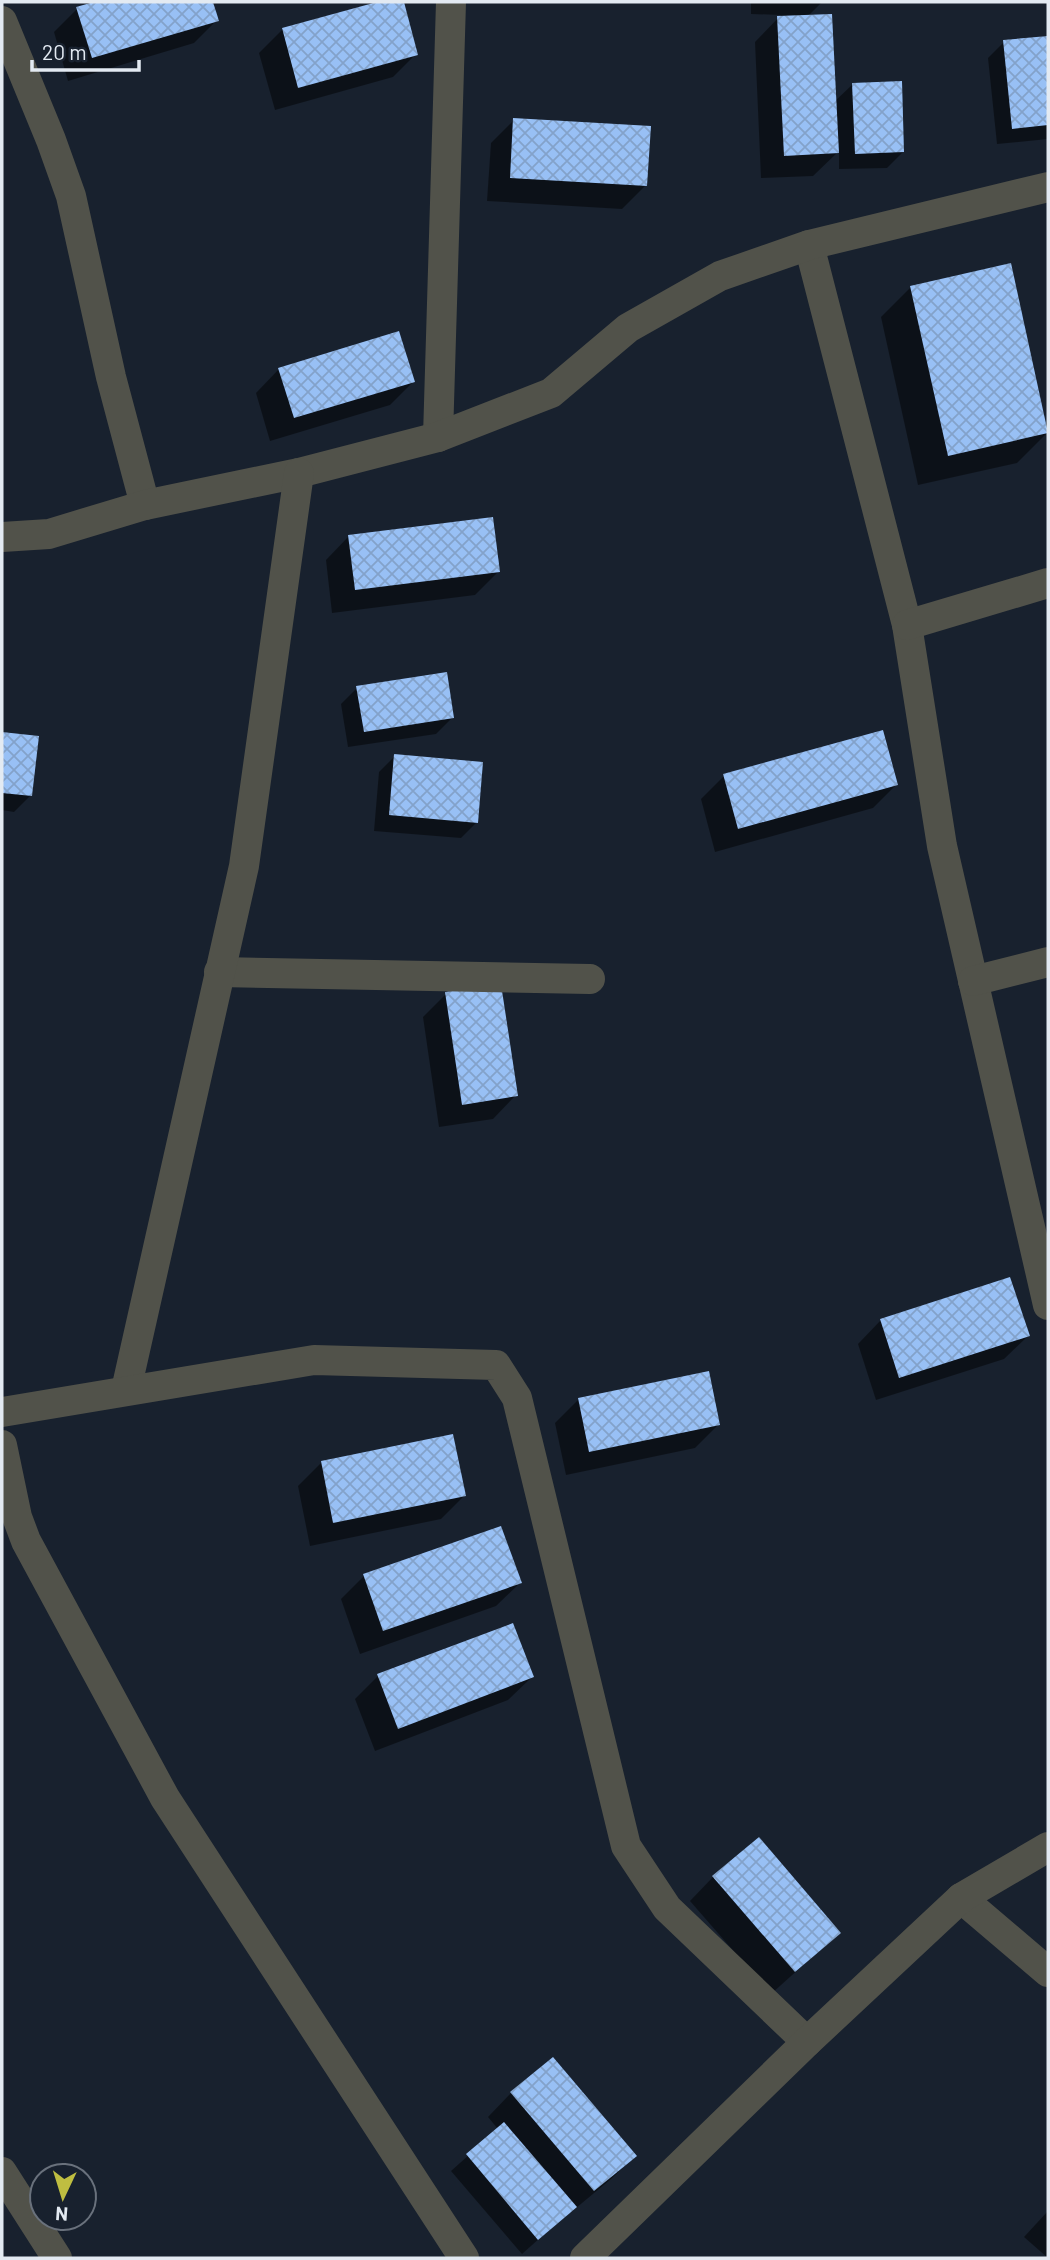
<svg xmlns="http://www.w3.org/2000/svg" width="1050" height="2260" viewBox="0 0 1050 2260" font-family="Barlow,sans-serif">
<defs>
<pattern id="building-cross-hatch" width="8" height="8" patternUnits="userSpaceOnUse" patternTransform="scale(1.75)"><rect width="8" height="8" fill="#98c0f5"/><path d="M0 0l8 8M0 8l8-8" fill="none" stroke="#83a2ca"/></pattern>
</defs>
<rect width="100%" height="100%" fill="#18212e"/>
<g fill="#0007">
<polygon points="100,2 211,2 217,20 194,43 68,81 54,32 77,9"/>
<polygon points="383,2 402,2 416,54 393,77 275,110 259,53 283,29"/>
<polygon points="751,2 822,2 807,17 834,102 853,84 903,152 887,168 839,169 839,151 813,176 761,178 755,42 781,15 751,14"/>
<polygon points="1048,37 1048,139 997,144 988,58 1004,42"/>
<polygon points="514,120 645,186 622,209 487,201 491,143"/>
<polygon points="911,287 1047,433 1017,463 918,485 881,317"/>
<polygon points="279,369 413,382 390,405 270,441 256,393"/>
<polygon points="349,536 498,572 475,595 332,613 326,560"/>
<polygon points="357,688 452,718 436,734 348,747 341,704"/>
<polygon points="2,733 37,738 30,796 14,812 2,810"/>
<polygon points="395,756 477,822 461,838 374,831 379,772"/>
<polygon points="724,776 896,785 873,808 715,852 701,799"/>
<polygon points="446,994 516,1095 493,1119 439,1127 423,1017"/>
<polygon points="881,1320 1028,1336 1004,1359 876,1400 858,1344"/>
<polygon points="579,1399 718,1425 695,1448 566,1475 555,1423"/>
<polygon points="321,1463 464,1496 441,1519 310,1546 298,1486"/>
<polygon points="364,1576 520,1583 496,1606 360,1654 341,1599"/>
<polygon points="378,1676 532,1677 508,1700 375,1751 355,1699"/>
<polygon points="713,1877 839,1933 771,1994 690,1901"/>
<polygon points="511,2093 635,2156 611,2179 570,2213 569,2212 522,2254 451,2171 498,2129 488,2117"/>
<polygon points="1048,2211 1048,2258 1024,2237"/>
</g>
<g fill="url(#building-cross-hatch)">
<polygon points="94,2 213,2 219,21 92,58 76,7"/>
<polygon points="377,2 404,2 418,55 298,88 282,28"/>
<polygon points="832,14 839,153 784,156 777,16"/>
<polygon points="1048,36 1048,125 1012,129 1003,40"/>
<polygon points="902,81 904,152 855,154 852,83"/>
<polygon points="513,118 651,126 647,186 510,178"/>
<polygon points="1011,263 1048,433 948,456 910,286"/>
<polygon points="399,331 415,382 294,418 278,368"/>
<polygon points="493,517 500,572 355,590 348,535"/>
<polygon points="447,672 454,718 364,732 356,686"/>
<polygon points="883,730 898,785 738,829 723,774"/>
<polygon points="2,732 39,736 32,796 2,793"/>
<polygon points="394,754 483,762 478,823 389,815"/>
<polygon points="501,984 518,1096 462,1105 445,992"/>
<polygon points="1010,1277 1030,1336 899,1378 880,1319"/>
<polygon points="709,1371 720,1425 589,1452 578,1398"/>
<polygon points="453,1434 466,1496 333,1523 321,1461"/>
<polygon points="501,1526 522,1583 383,1631 363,1574"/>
<polygon points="513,1623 534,1677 398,1729 377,1674"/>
<polygon points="759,1837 841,1933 795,1972 712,1876"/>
<polygon points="553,2057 637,2156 594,2191 510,2092"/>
<polygon points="504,2122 577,2207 538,2240 466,2154"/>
</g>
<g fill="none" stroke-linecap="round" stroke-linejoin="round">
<g stroke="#51524a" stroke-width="30">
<polyline points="2,21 51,140 71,196 111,377 145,505"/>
<polyline points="809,245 907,625 942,846 1048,1305"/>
<polyline points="438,437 451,2"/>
<polyline points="2,537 49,534 145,505 299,473 438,437 551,393 628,328 720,276 809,245 1048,187"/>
<polyline points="907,625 1048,583"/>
<polyline points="219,972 590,979"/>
<polyline points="973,981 1048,962"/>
<polyline points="126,1390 244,866 299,473"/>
<polyline points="2,1412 314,1360 496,1365 517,1398 626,1846 667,1908 807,2042"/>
<polyline points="2,1445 17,1517 26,1541 165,1798 464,2258"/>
<polyline points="961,1898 1048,1972"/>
<polyline points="2,2172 57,2258"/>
<polyline points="585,2258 807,2042 961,1898 1048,1847"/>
</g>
</g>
<rect width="1050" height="2260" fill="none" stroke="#e3eaf2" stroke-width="7"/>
<g transform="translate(63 2197) rotate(184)"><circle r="33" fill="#18212e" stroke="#69717c" stroke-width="2"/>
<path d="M0-5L12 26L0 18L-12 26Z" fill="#bfbe41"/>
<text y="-10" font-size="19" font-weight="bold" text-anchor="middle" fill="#e3eaf2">N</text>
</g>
<path d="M32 60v10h107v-10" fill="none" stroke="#e3eaf2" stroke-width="3.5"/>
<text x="42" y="60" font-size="21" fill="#e3eaf2" stroke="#18212e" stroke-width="5" paint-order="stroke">20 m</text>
</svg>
